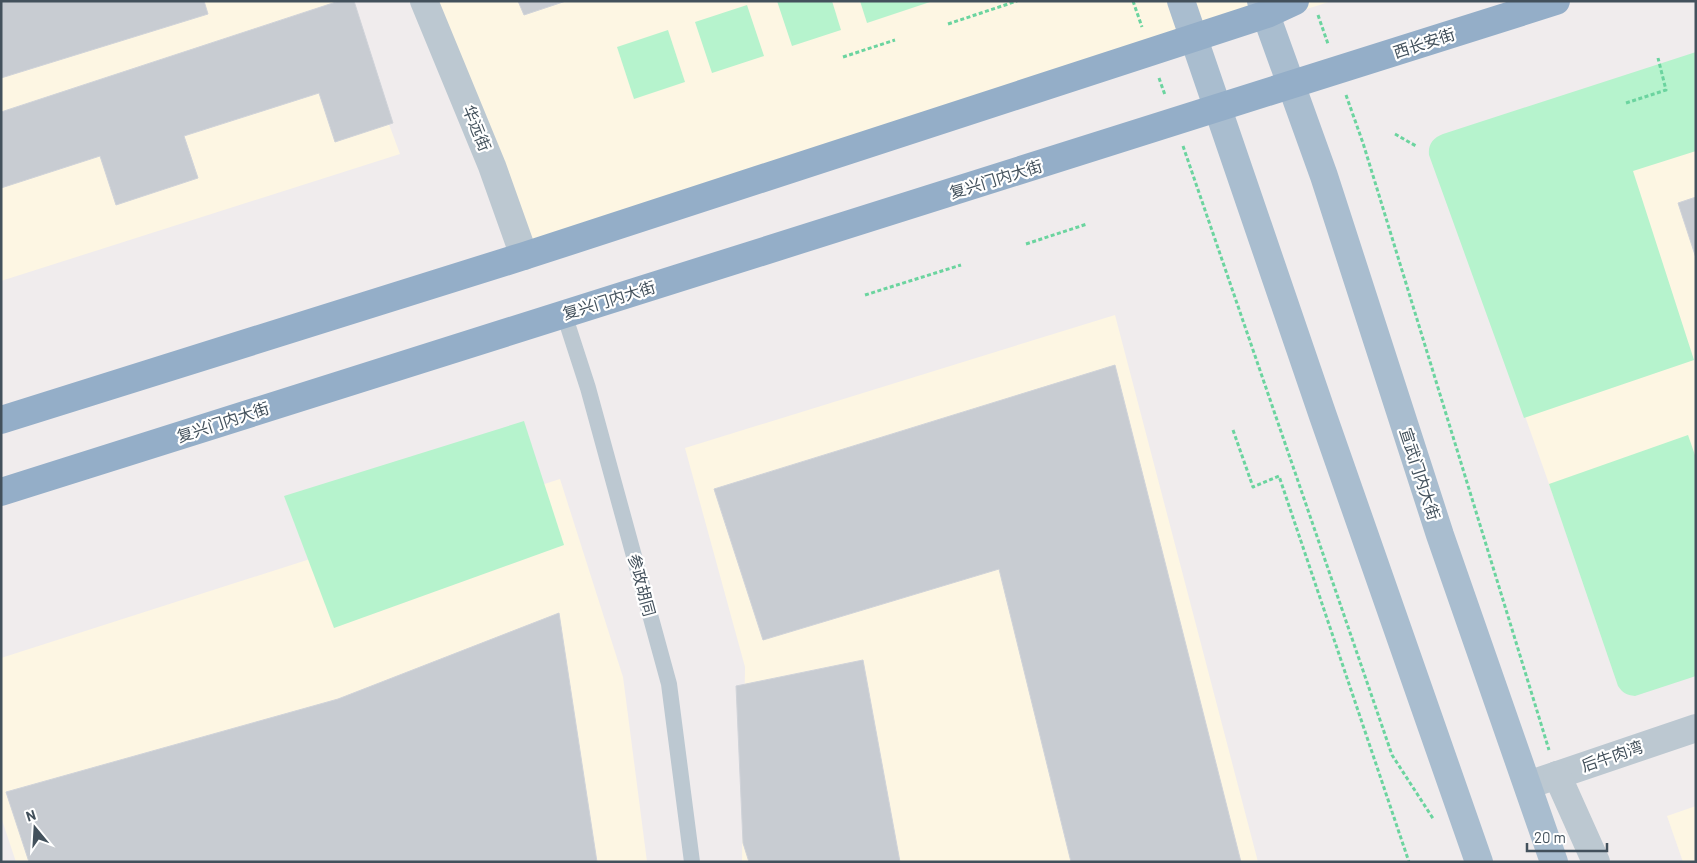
<svg xmlns="http://www.w3.org/2000/svg" width="1697" height="863" viewBox="0 0 1697 863" font-family="Barlow,'Noto Sans SC',sans-serif">
<rect width="100%" height="100%" fill="#f0eced"/>
<g fill="#fdf6e3">
<polygon points="1,1 343,1 400,154 1,281"/>
<polygon points="421,1 1332,1 524,256"/>
<polygon points="1696,61 1696,673 1620,684 1437,168"/>
<polygon points="1115,315 1258,862 742,862 745,667 685,448"/>
<polygon points="560,479 623,677 647,862 16,862 1,817 1,658"/>
<polygon points="1696,806 1696,862 1683,862 1667,816"/>
</g>
<g fill="#b6f3cd">
<polygon points="777,1 832,1 841,30 792,46"/>
<polygon points="860,1 933,1 867,23"/>
<polygon points="747,5 764,56 712,73 695,22"/>
<polygon points="668,30 685,82 634,99 617,47"/>
<path d="M1696 52V151L1633 171 1694 360 1524 418 1429 155C1428 144 1433 138 1443 134Z"/>
<polygon points="524,421 564,545 334,628 284,496"/>
<path d="M1688 435 1696 458V676L1635 696C1626 695 1623 693 1618 686L1549 484Z"/>
</g>
<g fill="#c8ccd2" stroke="#d0d3d9">
<polygon points="1,1 204,1 208,14 1,78"/>
<polygon points="339,1 354,1 393,123 335,142 319,93 184,136 198,178 116,205 100,156 1,188 1,112"/>
<polygon points="518,1 566,1 524,15"/>
<polygon points="1696,197 1696,258 1678,203"/>
<polygon points="1115,365 1241,862 1071,862 999,569 763,640 714,489"/>
<polygon points="559,613 597,862 29,862 6,792 338,699"/>
<polygon points="863,660 900,862 749,862 743,843 736,686"/>
</g>
<g fill="none" stroke-linecap="round" stroke-linejoin="round">
<g stroke="#6bd49f" stroke-width="3" stroke-dasharray="4 2.5" stroke-linecap="butt">
<polyline points="1133,1 1142,27"/>
<polyline points="1318,15 1328,44"/>
<polyline points="948,24 1017,1"/>
<polyline points="843,57 895,40"/>
<polyline points="1159,78 1165,95"/>
<polyline points="1346,95 1363,143 1549,750"/>
<polyline points="1626,103 1666,90 1658,58"/>
<polyline points="1395,134 1416,146"/>
<polyline points="1183,146 1392,755 1434,820"/>
<polyline points="1026,244 1087,224"/>
<polyline points="865,295 961,265"/>
<polyline points="1233,430 1253,487 1279,476 1409,862"/>
</g>
<polyline stroke="#bcc8d1" stroke-width="16" points="564,314 588,388 669,684 692,862"/>
<polyline stroke="#bcc8d1" stroke-width="28" points="1528,785 1696,728"/>
<g stroke="#bcc8d1" stroke-width="28">
<polyline points="424,1 492,166 524,256"/>
<polyline points="1557,775 1596,862"/>
</g>
<g stroke="#a9bdcf" stroke-width="28">
<polyline points="1181,1 1323,416 1479,862"/>
<polyline points="1261,1 1324,176 1440,535 1554,862"/>
</g>
<g stroke="#94aec8" stroke-width="28">
<polyline points="1,420 524,256 1267,14 1295,1"/>
<polyline points="1,492 1556,1"/>
</g>
</g>
<g text-anchor="middle" stroke-width="4.5" stroke-linejoin="round" paint-order="stroke">
<g font-size="16" fill="#43515c" stroke="#fff">
<text transform="translate(1424 43) rotate(-18)" y="6">西长安街</text>
<text transform="translate(477 128) rotate(68)" y="6">华远街</text>
<text transform="translate(996 179) rotate(-17)" y="6">复兴门内大街</text>
<text transform="translate(609 300) rotate(-17)" y="6">复兴门内大街</text>
<text transform="translate(223 422) rotate(-18)" y="6">复兴门内大街</text>
<text transform="translate(1420 474) rotate(72)" y="6">宣武门内大街</text>
<text transform="translate(642 585) rotate(75)" y="6">参政胡同</text>
<text transform="translate(1612 756) rotate(-19)" y="6">后牛肉湾</text>
</g>
</g>
<rect width="1697" height="863" fill="none" stroke="#43515c" stroke-width="5"/>
<g transform="translate(35 828) rotate(342)" stroke="#ffffff" stroke-width="4" paint-order="stroke">
<path d="M0-4L9 19L0 12L-9 19Z" fill="#43515c"/>
<text y="-8" font-size="14" font-weight="bold" text-anchor="middle" fill="#43515c">N</text>
</g>
<path d="M1527 843v8h80v-8" fill="none" stroke="#43515c" stroke-width="2.5"/>
<text x="1534" y="843" font-size="15" fill="#43515c" stroke="#ffffff" stroke-width="4" paint-order="stroke">20 m</text>
</svg>
